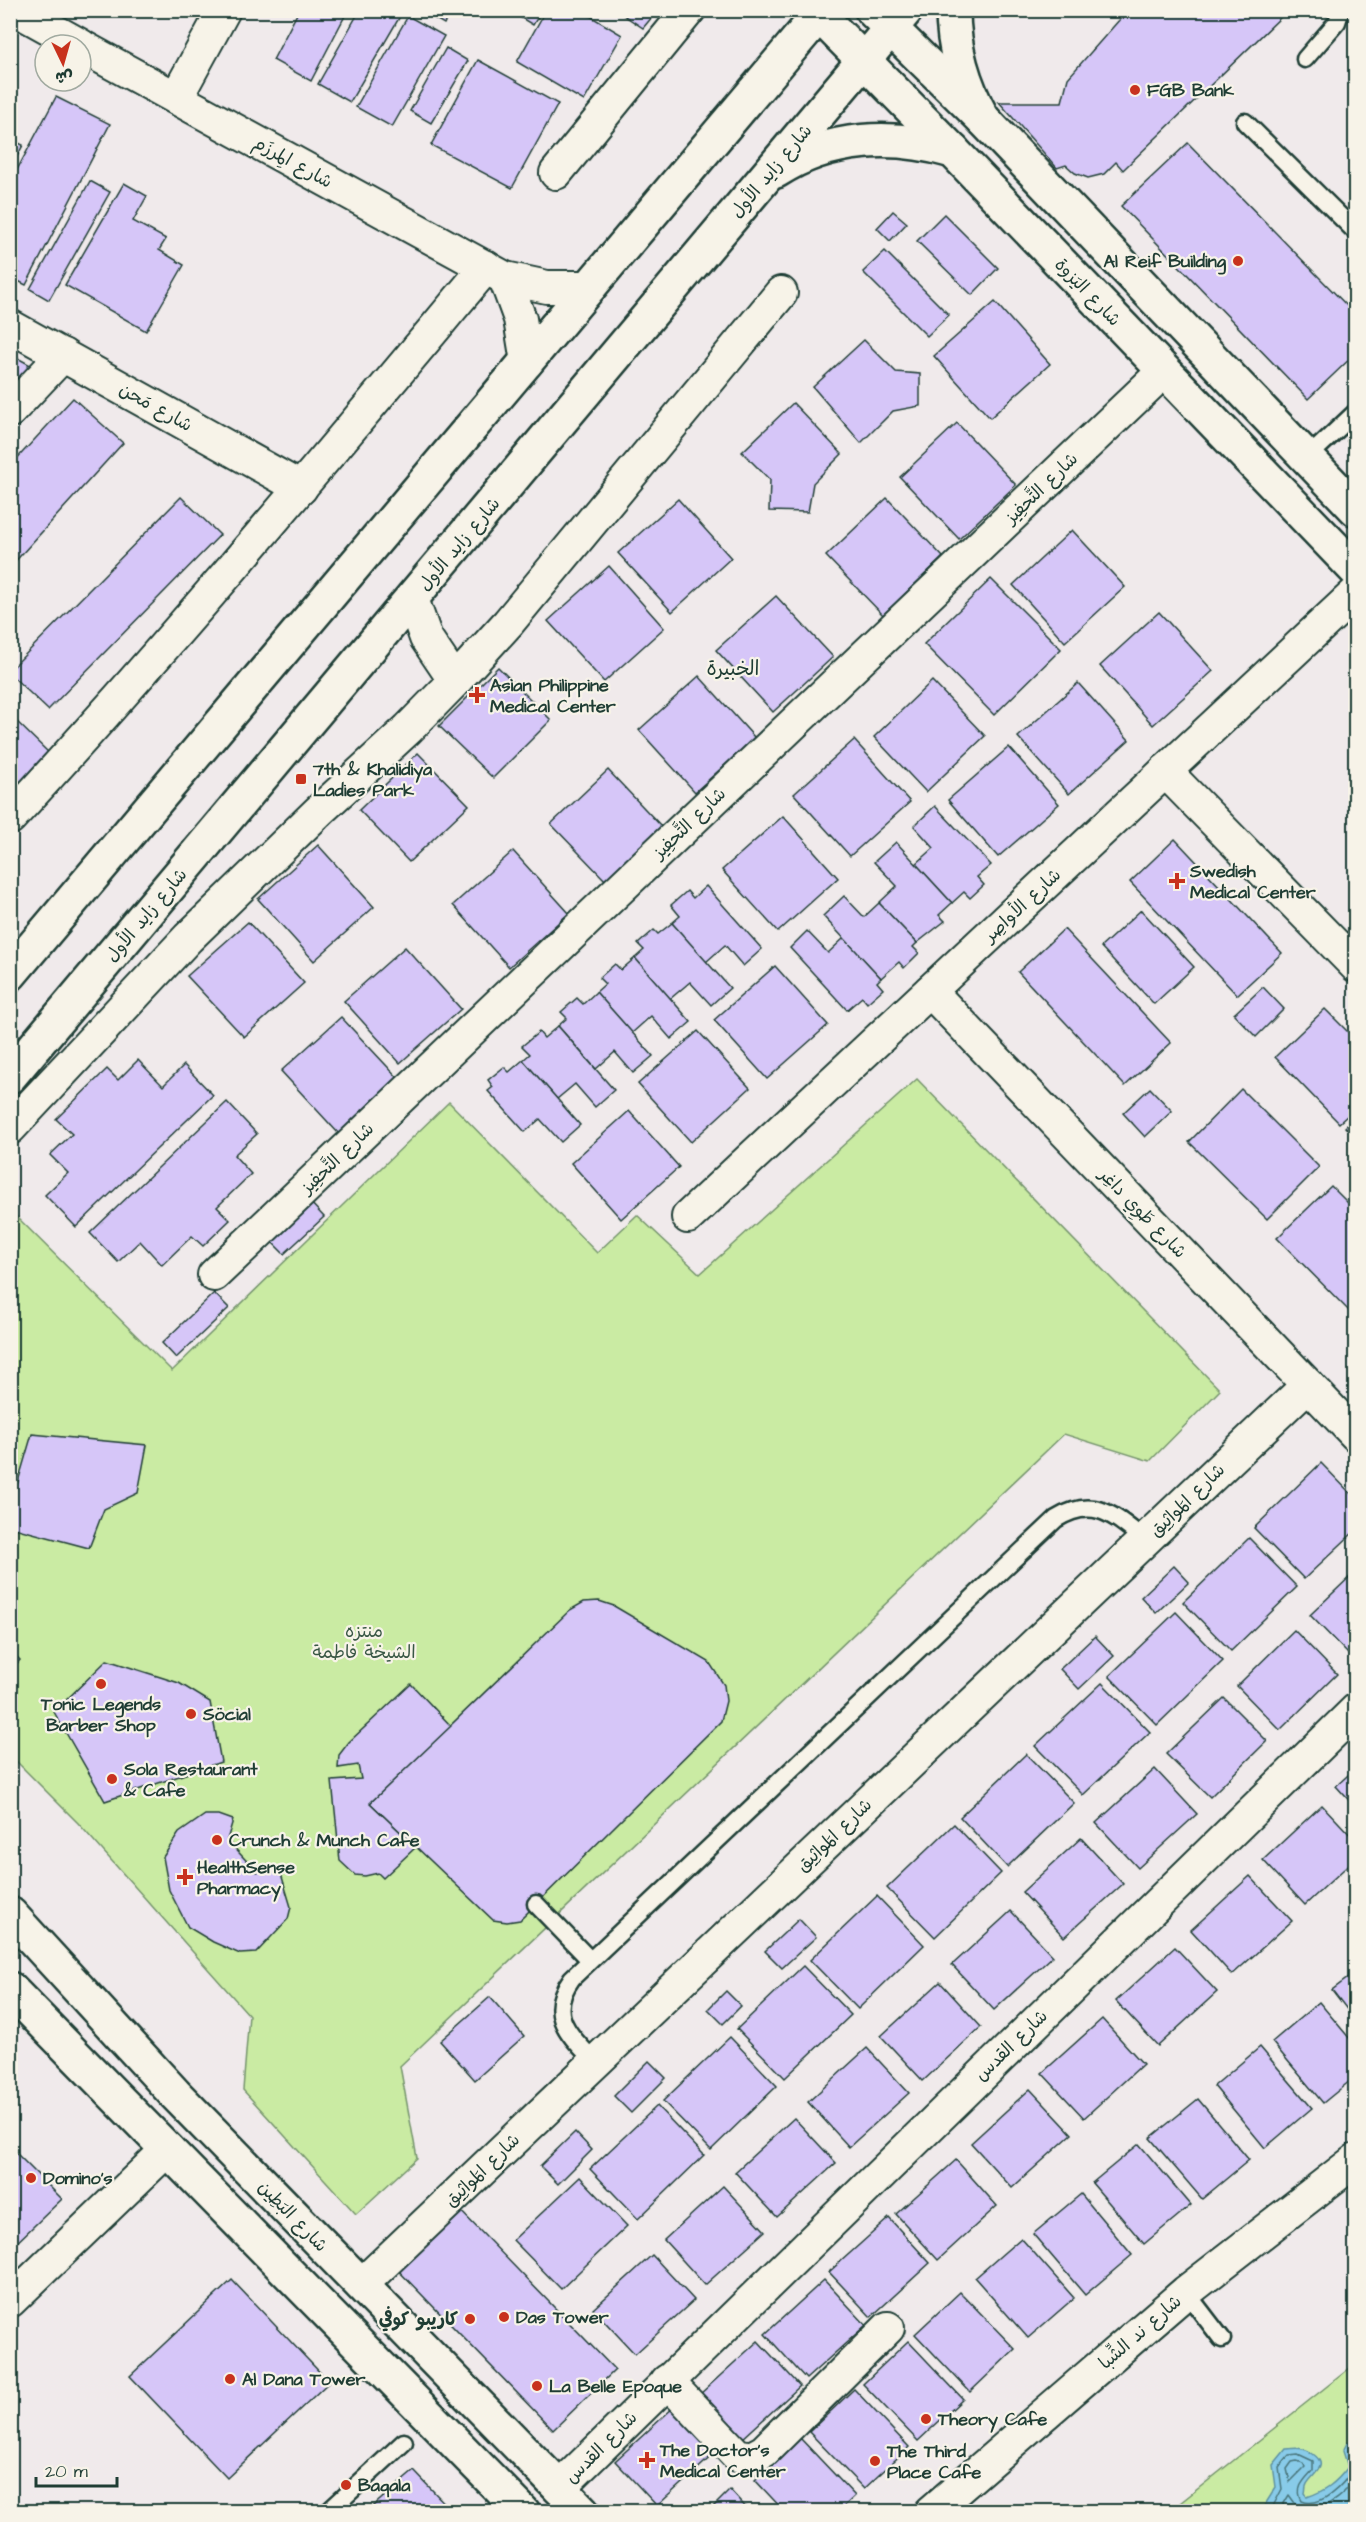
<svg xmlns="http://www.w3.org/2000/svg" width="1366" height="2522" viewBox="0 0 1366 2522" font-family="'Architects Daughter','Playpen Sans Arabic',sans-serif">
<rect width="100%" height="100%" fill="#f0eaeb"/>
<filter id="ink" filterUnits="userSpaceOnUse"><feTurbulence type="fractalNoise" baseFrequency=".0167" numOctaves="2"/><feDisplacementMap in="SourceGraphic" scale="12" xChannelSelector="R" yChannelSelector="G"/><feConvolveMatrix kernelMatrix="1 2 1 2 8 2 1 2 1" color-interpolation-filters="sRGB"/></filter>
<g filter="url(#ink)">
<g fill="#caeba3" stroke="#74946c" stroke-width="1.5">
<polygon points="917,1079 1220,1390 1150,1461 1064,1434 400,2066 417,2158 356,2214 243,2090 249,2015 78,1823 11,1756 10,1210 172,1371 449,1102 597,1253 637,1215 700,1274"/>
<polygon points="1355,2364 1355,2511 1170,2511"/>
</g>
<path fill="#88cbe9" stroke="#5e92a1" stroke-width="1.5" d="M1352 2441 1355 2442V2511H1261L1276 2487 1273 2465 1286 2449C1296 2448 1304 2447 1313 2454 1330 2466 1313 2473 1307 2484 1305 2487 1306 2491 1305 2494L1307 2497C1325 2491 1336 2483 1348 2467L1343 2451 1347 2443Z"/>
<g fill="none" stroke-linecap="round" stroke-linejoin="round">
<g stroke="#49767c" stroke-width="1.5">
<polygon points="1297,2461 1303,2463 1305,2467 1290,2482 1287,2469 1292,2462"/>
<path d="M1270 2512 1282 2489 1279 2467 1289 2455 1298 2454 1313 2461V2470C1305 2479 1294 2488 1302 2501 1321 2509 1344 2484 1353 2469L1350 2451 1356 2447"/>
<path d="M1279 2512 1289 2495 1297 2506 1304 2510C1325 2511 1343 2495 1356 2479"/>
</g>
</g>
<g fill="#d6c6f8" stroke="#1f3d34" stroke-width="1.5">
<polygon points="299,10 348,10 311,81 273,60"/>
<polygon points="360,10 398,10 402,13 350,102 318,84"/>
<polygon points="420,10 451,10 444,24"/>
<polygon points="508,10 542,10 533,25"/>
<polygon points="546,10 580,10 622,35 584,101 517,62"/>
<polygon points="616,10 658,10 643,28"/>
<polygon points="1128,10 1277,10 1282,16 1123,170 1116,162 1104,174 1088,178 1075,173 1066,165 1057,168 999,102 1062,102 1068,78"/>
<polygon points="408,16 444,36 392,127 356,107"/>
<polygon points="446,48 468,61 431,123 410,111"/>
<polygon points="478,60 558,104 512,188 431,145"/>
<polygon points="56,97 110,124 26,285 10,277 10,183"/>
<polygon points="10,139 23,145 10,170"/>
<polygon points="1188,143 1356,315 1356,353 1308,399 1121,206"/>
<polygon points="90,181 110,192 49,300 30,289"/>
<polygon points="124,183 147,196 133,221 166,239 159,250 184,265 146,331 65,285"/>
<polygon points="893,211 907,223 890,241 877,228"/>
<polygon points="944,214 998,268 972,295 917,241"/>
<polygon points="885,251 949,315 927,336 863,272"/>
<polygon points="995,302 1050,364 990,418 934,356"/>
<polygon points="864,340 896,372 920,374 920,406 893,411 861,443 813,387"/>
<polygon points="10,354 34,367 10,394"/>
<polygon points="73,398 123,443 10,567 10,466"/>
<polygon points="793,403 842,454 813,483 808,512 769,511 770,480 742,452"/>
<polygon points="957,423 1016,485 959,539 900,477"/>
<polygon points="1356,433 1356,449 1347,441"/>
<polygon points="181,497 220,535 48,710 10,674 10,670"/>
<polygon points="887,498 943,557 883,615 826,556"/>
<polygon points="678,499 731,558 672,612 618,553"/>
<polygon points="1072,530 1125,587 1065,642 1013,585"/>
<polygon points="609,566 664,628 604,682 548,621"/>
<polygon points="991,579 1061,649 994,715 924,644"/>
<polygon points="776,596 833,657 773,712 716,650"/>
<polygon points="1159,612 1213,671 1153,725 1100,666"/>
<polygon points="498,667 551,720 493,778 439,726"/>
<polygon points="699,676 755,738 695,792 639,730"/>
<polygon points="932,681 985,736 926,792 874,737"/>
<polygon points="1078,683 1129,740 1069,794 1018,737"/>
<polygon points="10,715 50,754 10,793"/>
<polygon points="854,740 910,802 850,856 794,794"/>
<polygon points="1009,747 1059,804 998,857 948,800"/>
<polygon points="418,753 469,805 409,862 359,810"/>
<polygon points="608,770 662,827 606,881 551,824"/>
<polygon points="935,806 991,865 977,877 984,885 970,898 964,892 952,903 916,864 934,848 914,826"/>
<polygon points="783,816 838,878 778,932 722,870"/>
<polygon points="1175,839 1282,953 1237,995 1130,882"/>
<polygon points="896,842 952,903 939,915 945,921 917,943 879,903 897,886 874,862"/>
<polygon points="318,845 374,907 314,961 258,899"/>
<polygon points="513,851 569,913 509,967 453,905"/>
<polygon points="706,886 762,949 743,966 725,945 706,962 672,923 680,916 671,905 687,891 693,898"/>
<polygon points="844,896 864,917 879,903 917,943 913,947 919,953 904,968 899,962 881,978 823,916"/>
<polygon points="1141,910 1194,967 1154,1004 1101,947"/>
<polygon points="248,922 304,983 244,1037 187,976"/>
<polygon points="672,923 730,988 711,1005 690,982 670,999 635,958 644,950 638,944 654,930 658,934"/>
<polygon points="1064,929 1171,1043 1125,1086 1018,972"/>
<polygon points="807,931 828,953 844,938 881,978 877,982 883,989 867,1003 862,997 847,1010 790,948"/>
<polygon points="405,947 461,1009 400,1063 344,1001"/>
<polygon points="635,958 691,1022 671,1039 651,1016 632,1033 596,992 605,984 599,978 615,964 621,970"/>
<polygon points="775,966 828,1025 767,1079 714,1020"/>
<polygon points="1263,987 1284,1009 1256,1037 1234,1014"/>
<polygon points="596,992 653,1056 633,1073 615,1052 596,1069 558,1026 567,1018 561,1012 577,998 583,1004"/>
<polygon points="1325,1009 1356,1040 1356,1108 1339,1123 1275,1057"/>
<polygon points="341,1017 399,1079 339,1134 281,1071"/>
<polygon points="558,1026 614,1090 595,1107 575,1084 557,1099 523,1060 530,1054 522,1046 539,1032 544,1038"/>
<polygon points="698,1031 750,1088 691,1142 638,1084"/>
<polygon points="138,1060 163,1086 184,1065 213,1095 76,1227 45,1195 68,1173 50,1155 72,1134 56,1119 107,1069 118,1080"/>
<polygon points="523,1060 580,1125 561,1142 540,1119 525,1132 488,1091 493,1087 488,1080 504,1067 509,1072"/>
<polygon points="1150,1088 1172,1111 1145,1137 1123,1113"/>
<polygon points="1241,1089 1319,1167 1267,1219 1189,1142"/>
<polygon points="227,1102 257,1134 234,1155 251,1174 217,1207 230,1220 203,1246 192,1236 162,1265 140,1241 118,1262 90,1233"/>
<polygon points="629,1111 679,1167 621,1219 571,1163"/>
<polygon points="1356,1117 1356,1139 1345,1127"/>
<polygon points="1331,1186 1356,1211 1356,1318 1277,1238"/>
<polygon points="310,1202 324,1217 284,1254 269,1239"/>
<polygon points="214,1293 229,1308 176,1358 162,1343"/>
<polygon points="32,1434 147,1445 138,1493 104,1509 89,1548 10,1527 10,1509"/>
<polygon points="1321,1463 1356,1499 1356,1530 1304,1579 1254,1528"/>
<polygon points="1249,1538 1297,1587 1231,1651 1183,1602"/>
<polygon points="1174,1566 1189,1582 1156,1613 1141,1597"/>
<polygon points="1356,1571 1356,1651 1350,1656 1310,1615"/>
<polygon points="599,1601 614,1606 709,1662 724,1685 726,1701 721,1721 520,1920 507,1922 493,1920 370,1803 570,1610 584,1602"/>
<polygon points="1176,1612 1223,1661 1157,1725 1109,1676"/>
<polygon points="1294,1630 1337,1674 1280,1730 1237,1686"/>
<polygon points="1095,1636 1114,1656 1079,1689 1060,1669"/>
<polygon points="10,1650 20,1660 10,1671"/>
<polygon points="107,1660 179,1683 210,1702 221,1762 105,1801 54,1712"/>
<polygon points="1102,1683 1150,1732 1083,1795 1035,1746"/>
<polygon points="411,1684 451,1726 370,1803 416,1847 383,1878 378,1873 365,1876 355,1875 340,1861 332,1781 361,1779 358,1765 338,1768 339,1755 349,1742"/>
<polygon points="1224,1698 1267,1741 1210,1797 1166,1754"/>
<polygon points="1026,1754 1074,1803 1007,1867 960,1817"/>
<polygon points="1356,1768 1356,1808 1336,1786"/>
<polygon points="1155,1769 1197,1814 1138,1868 1096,1823"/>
<polygon points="1322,1805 1356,1841 1356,1858 1305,1905 1263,1860"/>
<polygon points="205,1815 219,1815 233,1820 227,1840 257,1872 279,1867 291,1907 288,1919 256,1953 240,1954 213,1942 188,1927 169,1890 163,1857 179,1833"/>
<polygon points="954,1824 1001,1873 935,1937 887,1888"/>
<polygon points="1081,1838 1123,1884 1064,1937 1022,1892"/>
<polygon points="1250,1876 1292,1921 1232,1975 1191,1930"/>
<polygon points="877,1896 924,1945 858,2009 810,1960"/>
<polygon points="1011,1911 1053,1956 994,2010 952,1965"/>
<polygon points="799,1919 816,1937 782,1968 765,1951"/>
<polygon points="1175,1947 1217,1992 1158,2046 1116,2001"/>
<polygon points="803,1966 851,2015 785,2078 737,2029"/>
<polygon points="1356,1972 1356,2021 1332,1990"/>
<polygon points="940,1982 981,2027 923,2081 881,2036"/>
<polygon points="726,1991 741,2006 723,2024 708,2009"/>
<polygon points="490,1997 524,2036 475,2080 440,2041"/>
<polygon points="1319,2002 1356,2046 1356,2076 1323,2103 1272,2042"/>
<polygon points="1102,2019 1143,2064 1084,2118 1042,2073"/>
<polygon points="730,2037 777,2086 711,2150 663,2101"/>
<polygon points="1260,2047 1312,2108 1265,2148 1214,2086"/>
<polygon points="867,2048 909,2093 849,2147 808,2102"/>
<polygon points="649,2061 666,2078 631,2113 614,2096"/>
<polygon points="1030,2089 1072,2134 1012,2188 971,2143"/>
<polygon points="1198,2099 1249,2160 1202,2199 1150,2138"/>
<polygon points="657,2106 704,2155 638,2219 590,2169"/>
<polygon points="794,2118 836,2163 777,2217 735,2172"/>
<polygon points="575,2132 592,2150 558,2184 540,2166"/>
<polygon points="1139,2144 1191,2205 1144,2244 1092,2183"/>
<polygon points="10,2147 62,2199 10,2249"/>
<polygon points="956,2160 997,2206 938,2260 896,2214"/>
<polygon points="580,2177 627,2226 561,2289 513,2240"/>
<polygon points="723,2186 765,2231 705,2285 664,2240"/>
<polygon points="1081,2194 1132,2255 1085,2295 1033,2234"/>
<polygon points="454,2204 615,2370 553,2430 392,2264"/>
<polygon points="889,2218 930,2263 871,2317 829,2272"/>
<polygon points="1021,2238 1074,2298 1028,2338 975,2278"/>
<polygon points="652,2255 694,2300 635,2354 593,2309"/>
<polygon points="232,2280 329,2382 227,2478 130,2376"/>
<polygon points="824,2280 866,2325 806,2379 765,2334"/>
<polygon points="960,2292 1015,2349 970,2392 915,2334"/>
<polygon points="758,2341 800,2386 741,2440 699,2395"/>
<polygon points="908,2341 963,2399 918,2441 863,2384"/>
<polygon points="854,2389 909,2447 864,2489 809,2432"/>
<polygon points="675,2406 716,2452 657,2506 615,2461"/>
<polygon points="800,2438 855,2496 838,2512 785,2512 755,2480"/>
<polygon points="414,2471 453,2512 366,2512"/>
<polygon points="730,2490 750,2512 708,2512"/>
</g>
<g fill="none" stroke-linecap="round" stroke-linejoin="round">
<g stroke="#1f3d34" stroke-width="21">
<g id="service">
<polyline points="1305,59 1337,22 1341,10"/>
<polyline points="1245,122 1356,232"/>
<polyline points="1307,458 1356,412"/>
<polyline points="536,1904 590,1960"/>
<path d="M595 2062C570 2035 545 2015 572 1978L1056 1519C1095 1495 1114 1516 1145 1540"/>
<polyline points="1186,2292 1222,2339"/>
<polyline points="328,2512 404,2442"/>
</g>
</g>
<g stroke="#1f3d34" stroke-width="36">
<g id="minor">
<polyline points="17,10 80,45"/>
<polyline points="81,46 505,278 547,287 590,287"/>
<polyline points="176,98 224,10"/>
<polyline points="556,173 689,10"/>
<polyline points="505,278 520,319 527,362"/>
<polyline points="10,326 301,488"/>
<polyline points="10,411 63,355"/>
<polyline points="412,599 426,638 455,681"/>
<polyline points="1165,771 1356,966"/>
<path d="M10 818C175 640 330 453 486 267"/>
<polyline points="930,991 1356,1435"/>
<polyline points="10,1128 188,938 319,811 408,729 455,681 508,623 781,293"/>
<polyline points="688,1217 1356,593"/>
<polyline points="214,1275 1164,371"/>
<polyline points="361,2285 1308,1385"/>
<polyline points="10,2301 168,2149"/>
<polyline points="667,2381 737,2455 751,2458 764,2451 888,2328"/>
<polyline points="559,2488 1356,1710"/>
<polyline points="931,2512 1186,2292 1356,2160"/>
</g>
</g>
<g stroke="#1f3d34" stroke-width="38">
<g id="tertiary">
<polyline points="872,10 983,119 1356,509"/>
<polyline points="820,16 953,151 1356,570"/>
</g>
</g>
<g stroke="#1f3d34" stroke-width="38">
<g id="secondary">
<path d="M953 10C953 50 964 85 983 119"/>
<path d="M776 171C830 136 893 134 953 151"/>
<polyline points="10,974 823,10"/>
<polyline points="10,1076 906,10"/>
<polyline points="10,1914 175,2094 583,2512"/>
<polyline points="10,1989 523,2512"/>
</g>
</g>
<use href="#service" stroke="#f7f3e8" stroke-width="16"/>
<use href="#minor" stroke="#f7f3e8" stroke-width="32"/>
<use href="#tertiary" stroke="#f7f3e8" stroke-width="33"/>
<use href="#secondary" stroke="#f7f3e8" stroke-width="33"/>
</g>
</g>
<g fill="#c8321e" stroke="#f7f3e8" stroke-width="2">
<circle cx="1135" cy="90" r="6"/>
<circle cx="1238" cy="261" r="6"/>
<path d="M474 686h6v6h6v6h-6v6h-6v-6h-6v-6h6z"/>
<rect x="295" y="773" width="12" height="12" rx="3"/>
<path d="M1174 872h6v6h6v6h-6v6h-6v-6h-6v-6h6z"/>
<circle cx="101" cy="1684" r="6"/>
<circle cx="191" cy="1714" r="6"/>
<circle cx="112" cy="1779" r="6"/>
<circle cx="217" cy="1840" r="6"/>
<path d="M182 1868h6v6h6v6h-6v6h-6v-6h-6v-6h6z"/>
<circle cx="31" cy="2178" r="6"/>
<circle cx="504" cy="2317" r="6"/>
<circle cx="470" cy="2319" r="6"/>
<circle cx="230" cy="2379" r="6"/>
<circle cx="537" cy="2386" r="6"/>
<circle cx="926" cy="2419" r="6"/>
<path d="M644 2451h6v6h6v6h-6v6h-6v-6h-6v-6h6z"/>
<circle cx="875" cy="2461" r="6"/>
<circle cx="346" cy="2485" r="6"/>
</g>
<g text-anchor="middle" stroke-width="4.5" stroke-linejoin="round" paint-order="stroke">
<g font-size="18" font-weight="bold" fill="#1f3d34" stroke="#f7f3e8" text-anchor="start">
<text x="1147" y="96">FGB Bank</text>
<text x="1226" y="267" text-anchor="end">Al Reif Building</text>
<text x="490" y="691">Asian Philippine<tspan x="490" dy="21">Medical Center</tspan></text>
<text x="313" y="775">7th &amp; Khalidiya<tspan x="313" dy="21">Ladies Park</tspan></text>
<text x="1190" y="877">Swedish<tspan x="1190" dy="21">Medical Center</tspan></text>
<text x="101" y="1710" text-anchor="middle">Tonic Legends<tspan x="101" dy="21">Barber Shop</tspan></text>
<text x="203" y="1720">Söcial</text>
<text x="124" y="1775">Sola Restaurant<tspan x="124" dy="21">&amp; Cafe</tspan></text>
<text x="229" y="1846">Crunch &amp; Munch Cafe</text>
<text x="197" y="1873">HealthSense<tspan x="197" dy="21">Pharmacy</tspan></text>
<text x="43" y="2184">Domino's</text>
<text x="516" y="2323">Das Tower</text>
<text x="458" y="2325" text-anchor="end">كاريبو كوفي</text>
<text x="242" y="2385">Al Dana Tower</text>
<text x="549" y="2392">La Belle Epoque</text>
<text x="938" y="2425">Theory Cafe</text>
<text x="660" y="2456">The Doctor's<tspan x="660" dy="21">Medical Center</tspan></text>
<text x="887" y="2457">The Third<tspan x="887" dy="21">Place Cafe</tspan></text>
<text x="358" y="2491">Baqala</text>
</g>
<g font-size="18" fill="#1f3d34" stroke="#f7f3e8">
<text transform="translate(293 162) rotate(29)" y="6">شارع المِرزَم</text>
<text transform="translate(771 171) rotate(-50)" y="6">شارع زايد الأول</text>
<text transform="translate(1088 292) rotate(46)" y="6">شارع اليَزوة</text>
<text transform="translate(156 407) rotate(29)" y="6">شارع مَحن</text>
<text transform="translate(1041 488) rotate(-44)" y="6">شارع التَّحفِيز</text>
<text transform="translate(459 544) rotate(-50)" y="6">شارع زايد الأول</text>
<text transform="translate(689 823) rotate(-44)" y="6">شارع التَّحفِيز</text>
<text transform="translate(1022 905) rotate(-43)" y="6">شارع الأواصِر</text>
<text transform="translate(146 915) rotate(-50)" y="6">شارع زايد الأول</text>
<text transform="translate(337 1158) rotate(-44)" y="6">شارع التَّحفِيز</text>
<text transform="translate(1143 1213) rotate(46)" y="6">شارع طَوِي داغِر</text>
<text transform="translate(1187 1500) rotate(-44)" y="6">شارع المَواثِيق</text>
<text transform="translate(834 1835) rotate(-44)" y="6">شارع المَواثِيق</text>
<text transform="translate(1011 2045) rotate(-44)" y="6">شارع القدس</text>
<text transform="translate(482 2170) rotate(-44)" y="6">شارع المَواثِيق</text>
<text transform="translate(293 2216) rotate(46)" y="6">شارع البَطِين</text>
<text transform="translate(1140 2332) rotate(-41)" y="6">شارع ند الشِّبا</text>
<text transform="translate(601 2447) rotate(-45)" y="6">شارع القدس</text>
</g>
<g font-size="18" fill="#395745" stroke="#f7f3e8">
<text x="364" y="1637">منتزه<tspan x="364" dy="21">الشيخة فاطمة</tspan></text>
</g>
<g font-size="20" fill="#1f3d34" stroke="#f7f3e8">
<text x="733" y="675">الخبيرة</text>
</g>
</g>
<rect width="1366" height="2522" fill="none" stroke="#f7f3e8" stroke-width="36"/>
<rect x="18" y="18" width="1330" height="2486" fill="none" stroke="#1f3d34" stroke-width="2" filter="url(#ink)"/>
<g transform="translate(63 63) rotate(175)"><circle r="28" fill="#f7f3e8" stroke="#a1aaa0" stroke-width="1.5"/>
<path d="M0-4.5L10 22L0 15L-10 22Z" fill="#c8321e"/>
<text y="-9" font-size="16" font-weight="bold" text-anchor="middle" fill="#1f3d34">ش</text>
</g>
<path d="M36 2477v9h81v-9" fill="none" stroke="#1f3d34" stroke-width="3"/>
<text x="45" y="2477" font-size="18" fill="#1f3d34" stroke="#f7f3e8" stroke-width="4.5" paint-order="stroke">20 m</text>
</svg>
